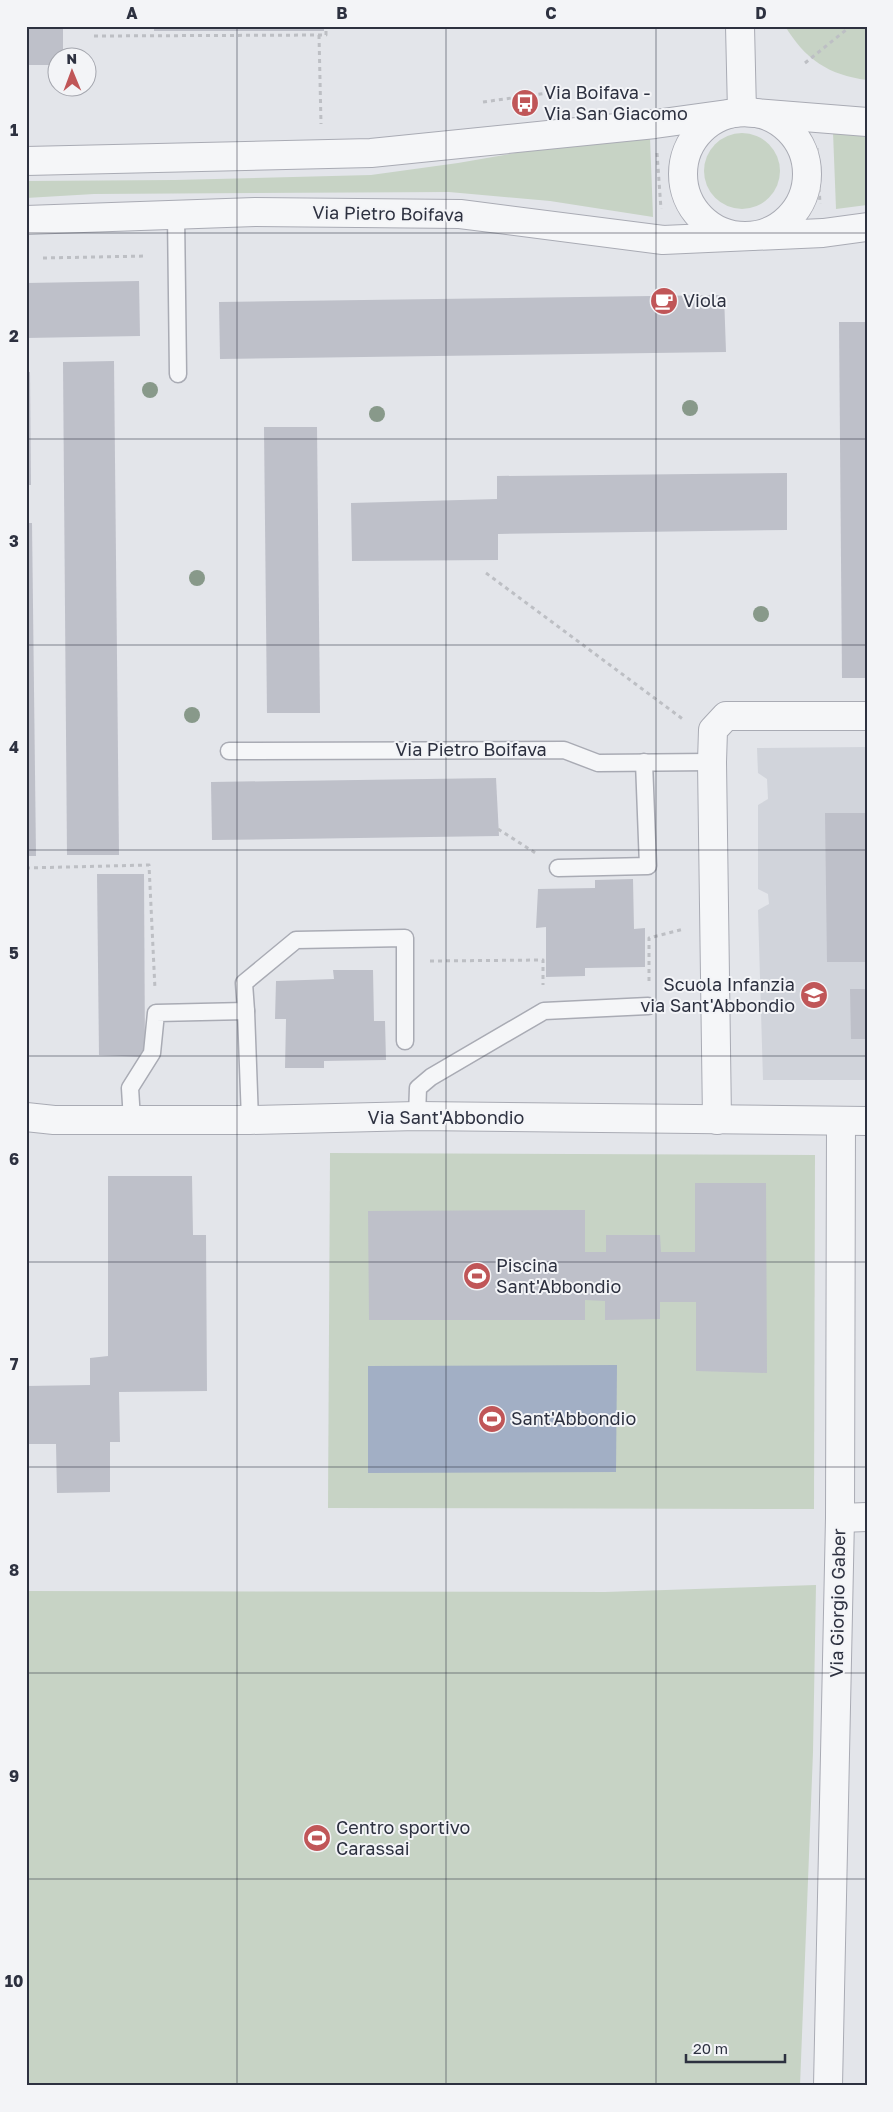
<svg xmlns="http://www.w3.org/2000/svg" width="893" height="2112" viewBox="0 0 893 2112" font-family="'Golos Text',sans-serif">
<rect width="100%" height="100%" fill="#e3e5ea"/>
<polygon fill="#d1d4db" points="867,747 867,1080 763,1080 758,910 769,904 768,894 758,889 758,805 768,799 767,779 758,773 757,748"/>
<g fill="#c7d3c5">
<path d="M785 26H867V80C828 75 805 59 785 26Z"/>
<polygon points="833,132 867,137 867,205 836,209"/>
<circle cx="742" cy="171" r="38"/>
<polygon points="650,137 653,217 550,201 449,192 94,194 26,198 26,181 175,180 371,175 458,163 579,142"/>
<polygon points="330,1153 815,1155 814,1509 328,1508"/>
<polygon points="816,1585 813,1752 800,2086 26,2086 26,1591 605,1592"/>
</g>
<polygon fill="#a2afc5" points="617,1365 616,1472 368,1473 368,1366"/>
<g fill="#bec0c9">
<polygon points="26,26 63,26 63,58 58,58 58,65 28,65 28,101 26,101"/>
<rect x="154" y="26" width="170" height="5"/>
<polygon points="139,281 140,336 26,338 26,283"/>
<polygon points="724,295 726,352 220,359 219,302"/>
<polygon points="839,322 867,322 867,678 842,678"/>
<polygon points="114,361 119,855 67,855 63,362"/>
<polygon points="26,372 30,372 31,485 26,485"/>
<polygon points="264,427 317,427 320,713 267,713"/>
<polygon points="787,473 787,530 498,534 498,560 352,561 351,503 497,499 497,476"/>
<polygon points="26,523 32,523 36,856 26,856"/>
<polygon points="496,778 499,836 212,840 211,782"/>
<polygon points="825,813 867,813 867,962 827,962"/>
<polygon points="97,874 144,874 145,1057 99,1055"/>
<polygon points="633,879 634,929 645,928 645,967 585,968 585,976 546,977 546,927 536,928 538,889 595,888 595,880"/>
<polygon points="333,970 373,970 374,1021 385,1021 386,1060 324,1061 324,1068 285,1068 286,1019 275,1019 276,981 334,979"/>
<polygon points="850,989 867,989 867,1039 851,1039"/>
<polygon points="108,1176 192,1176 193,1235 206,1235 207,1391 119,1392 120,1442 110,1442 110,1492 57,1493 56,1444 26,1444 26,1386 90,1385 90,1358 108,1356"/>
<polygon points="695,1183 766,1183 767,1373 696,1371 696,1302 660,1302 660,1319 605,1320 605,1301 585,1300 585,1320 369,1320 368,1211 585,1210 585,1252 606,1252 606,1235 660,1235 661,1252 695,1252"/>
</g>
<g fill="none" stroke-linecap="round" stroke-linejoin="round">
<g stroke="#a9abb4" stroke-width="19">
<g id="lane">
<polyline points="176,214 178,374"/>
<polyline points="229,751 564,750 598,763 712,762"/>
<polyline points="558,868 648,866 644,762"/>
<polyline points="246,1011 244,983 296,940 405,938 405,1041"/>
<polyline points="417,1116 418,1088 431,1077 544,1011 648,1006"/>
<polyline points="132,1120 130,1088 152,1053 156,1013 246,1011 250,1120"/>
</g>
</g>
<g stroke="#a9abb4" stroke-width="30">
<g id="street">
<polyline points="740,26 742,112"/>
<circle cx="745" cy="174" r="62"/>
<polyline points="26,161 371,153 655,124 742,112 867,122"/>
<polyline points="26,220 255,212 460,214 663,240 823,233 867,227"/>
<polyline points="26,1117 54,1120 250,1120 417,1116 867,1121"/>
<polyline points="717,1120 712,762 713,730 726,716 867,716"/>
<polyline points="840,1518 867,1517"/>
<polyline points="828,2086 840,1518 841,1121"/>
</g>
</g>
<g stroke="#bdbfc4" stroke-width="3" stroke-dasharray="4 4" stroke-linecap="butt">
<polyline points="319,35 321,124"/>
<polyline points="94,36 326,35 326,26"/>
<polyline points="805,63 851,26"/>
<polyline points="483,102 562,91"/>
<polyline points="817,148 820,204"/>
<polyline points="657,153 661,209"/>
<polyline points="43,258 147,256"/>
<polyline points="486,573 684,720"/>
<polyline points="498,829 537,854"/>
<polyline points="26,868 149,865 155,989"/>
<polyline points="430,961 543,960 543,985"/>
<polyline points="649,981 649,938 684,929"/>
</g>
<use href="#lane" stroke="#f5f6f8" stroke-width="16"/>
<use href="#street" stroke="#f5f6f8" stroke-width="28"/>
</g>
<g fill="#88998a">
<circle cx="150" cy="390" r="8"/>
<circle cx="690" cy="408" r="8"/>
<circle cx="377" cy="414" r="8"/>
<circle cx="197" cy="578" r="8"/>
<circle cx="761" cy="614" r="8"/>
<circle cx="192" cy="715" r="8"/>
</g>
<path fill="none" stroke="#2d3140" stroke-width="1" stroke-opacity="0.55" d="M237 26V2086M446 26V2086M656 26V2086M26 233H867M26 439H867M26 645H867M26 850H867M26 1056H867M26 1262H867M26 1467H867M26 1673H867M26 1879H867"/>
<defs>
<g id="bus-disc" transform="scale(1.4375)"><circle r="9.5" fill="#c05658" stroke="#f3f4f7"/><path d="M-5-6H5V4H4V6H2V4H-2V6H-4V4H-5ZM-3.5-4V0h7V-4ZM-3.5 1.2v1.5H-2V1.2ZM2 1.2v1.5H3.5V1.2Z" fill="#fff"/></g>
<g id="cafe-disc" transform="scale(1.4375)"><circle r="9.5" fill="#c05658" stroke="#f3f4f7"/><path d="M-5.5-4.5H6V0H3Q3 3.5 0 3.5H-2.5Q-5.5 3.5-5.5 0ZM3-3.2v2h1.7v-2ZM-6 4.5H4V6H-6Z" fill="#fff"/></g>
<g id="school-disc" transform="scale(1.4375)"><circle r="9.5" fill="#c05658" stroke="#f3f4f7"/><path d="M0-5L7-2L0 1L-7-2ZM-4 1L0 2.5L4 1V4Q0 6-4 4Z" fill="#fff"/></g>
<g id="stadium-disc" transform="scale(1.4375)"><circle r="9.5" fill="#c05658" stroke="#f3f4f7"/><path d="M0-5a6.5 5 0 1 0 0 10a6.5 5 0 1 0 0-10ZM-3.5-1.8h7v3.6h-7Z" fill="#fff"/></g>
</defs>
<g fill-rule="evenodd">
<use href="#bus-disc" x="525" y="103"/>
<use href="#cafe-disc" x="664" y="301"/>
<use href="#school-disc" x="814" y="995"/>
<use href="#stadium-disc" x="477" y="1276"/>
<use href="#stadium-disc" x="492" y="1419"/>
<use href="#stadium-disc" x="317" y="1838"/>
</g>
<g text-anchor="middle" stroke-width="4" stroke-linejoin="round" paint-order="stroke">
<g font-size="18" fill="#2d3140" stroke="#f3f4f7" text-anchor="start">
<text x="544" y="99">Via Boifava -<tspan x="544" dy="21">Via San Giacomo</tspan></text>
<text x="683" y="307">Viola</text>
<text x="795" y="991" text-anchor="end">Scuola Infanzia<tspan x="795" dy="21">via Sant'Abbondio</tspan></text>
<text x="496" y="1272">Piscina<tspan x="496" dy="21">Sant'Abbondio</tspan></text>
<text x="511" y="1425">Sant'Abbondio</text>
<text x="336" y="1834">Centro sportivo<tspan x="336" dy="21">Carassai</tspan></text>
</g>
<g font-size="18" fill="#2d3140" stroke="#f3f4f7">
<text transform="translate(388 214) rotate(1)" y="6">Via Pietro Boifava</text>
<text x="471" y="756">Via Pietro Boifava</text>
<text x="446" y="1124">Via Sant'Abbondio</text>
<text transform="translate(838 1603) rotate(-89)" y="6">Via Giorgio Gaber</text>
</g>
</g>
<rect width="893" height="2112" fill="none" stroke="#f3f4f7" stroke-width="55"/>
<g transform="translate(72 72) rotate(359)"><circle r="24" fill="#f3f4f7" stroke="#a4a6ae"/>
<path d="M0-4L9 19L0 12L-9 19Z" fill="#c05658"/>
<text y="-8" font-size="14" font-weight="bold" text-anchor="middle" fill="#2d3140">N</text>
</g>
<path d="M686 2054v8h99v-8" fill="none" stroke="#2d3140" stroke-width="2.5"/>
<text x="693" y="2054" font-size="15" fill="#2d3140" stroke="#f3f4f7" stroke-width="4" paint-order="stroke">20 m</text>
<rect x="28" y="28" width="838" height="2056" fill="none" stroke="#2d3140" stroke-width="2"/>
<g font-size="16" text-anchor="middle" font-weight="bold" fill="#2d3140">
<text x="132" y="19">A</text>
<text x="342" y="19">B</text>
<text x="551" y="19">C</text>
<text x="761" y="19">D</text>
<text x="14" y="136">1</text>
<text x="14" y="342">2</text>
<text x="14" y="547">3</text>
<text x="14" y="753">4</text>
<text x="14" y="959">5</text>
<text x="14" y="1165">6</text>
<text x="14" y="1370">7</text>
<text x="14" y="1576">8</text>
<text x="14" y="1782">9</text>
<text x="14" y="1987">10</text>
</g>
</svg>
